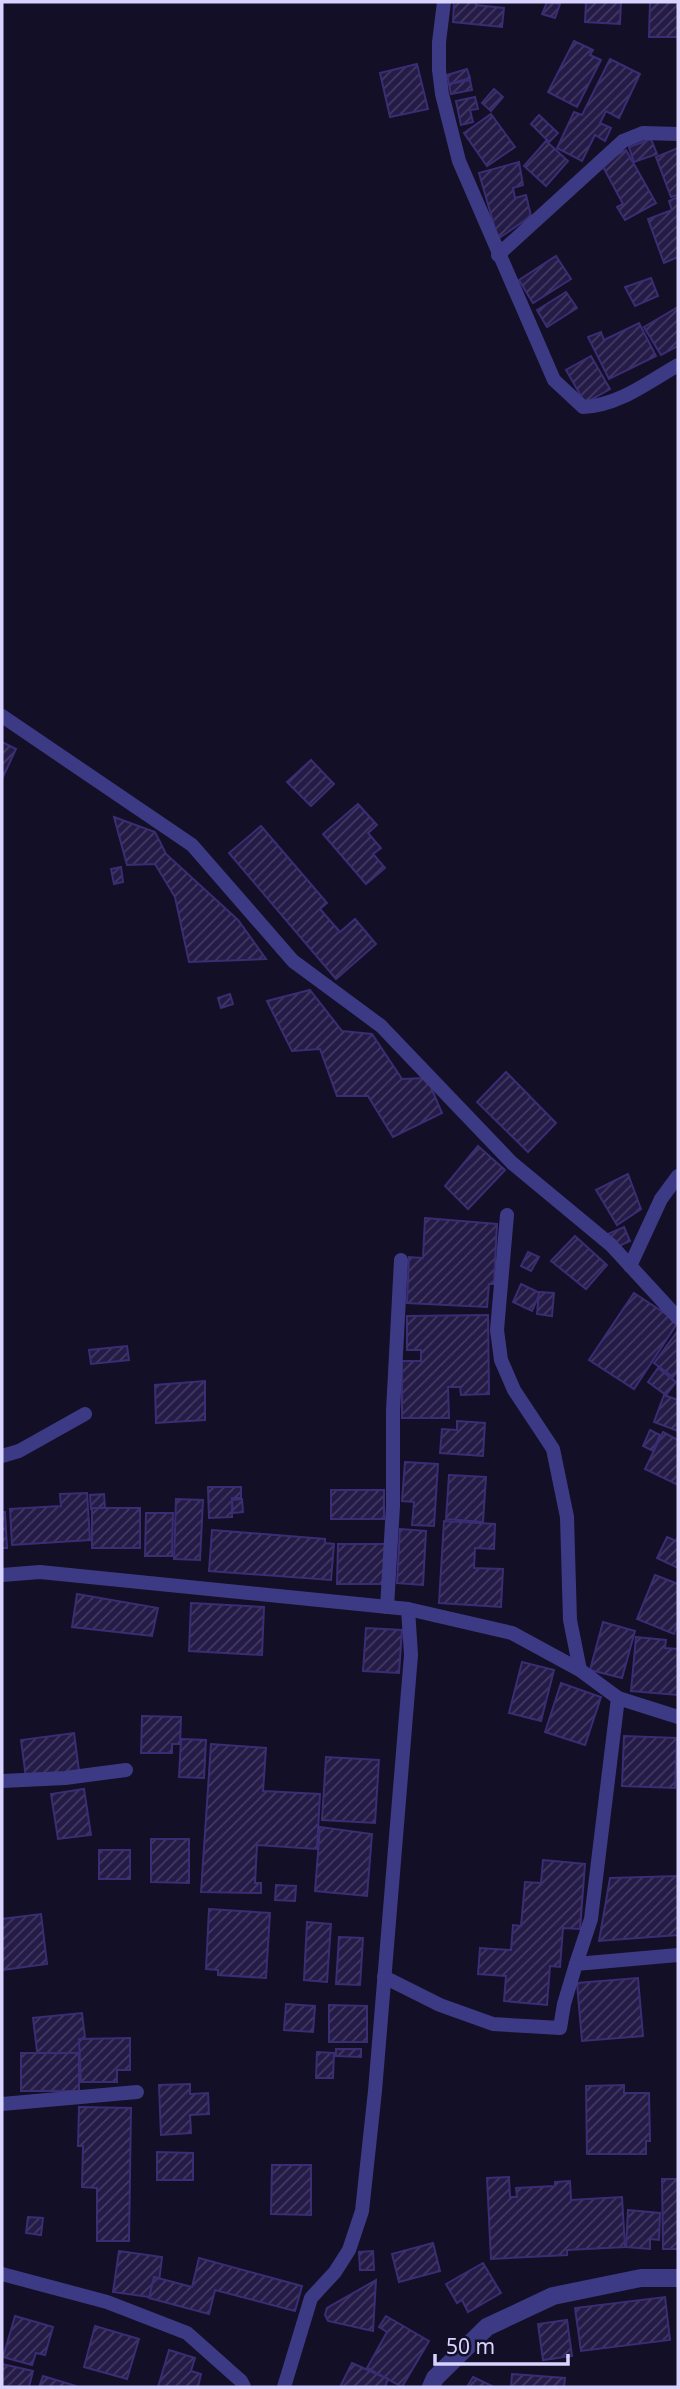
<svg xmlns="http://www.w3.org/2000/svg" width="680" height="2389" viewBox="0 0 680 2389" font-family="'Noto Sans',sans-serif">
<defs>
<pattern id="building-hatch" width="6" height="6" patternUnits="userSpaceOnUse" patternTransform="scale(1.75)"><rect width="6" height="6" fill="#241b47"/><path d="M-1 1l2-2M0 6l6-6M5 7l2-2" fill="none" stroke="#433b63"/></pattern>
</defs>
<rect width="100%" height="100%" fill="#130f26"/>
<g fill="url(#building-hatch)" stroke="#3b2d73" stroke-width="2">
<polygon points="454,2 476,2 476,5 504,8 502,27 453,22"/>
<polygon points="547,2 560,4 555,18 542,14"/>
<polygon points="586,2 621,2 620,24 585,22"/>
<polygon points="650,2 678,2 678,37 649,37"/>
<polygon points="574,41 593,50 590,55 601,60 577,107 548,92"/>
<polygon points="610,59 640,74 619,118 606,111 600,123 611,128 605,141 595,135 582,161 557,148 574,112 582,115"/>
<polygon points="417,64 428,109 390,117 380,73"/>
<polygon points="467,69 470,78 449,84 447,75"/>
<polygon points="470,80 472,90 451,94 449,84"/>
<polygon points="494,89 503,97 491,111 482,103"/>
<polygon points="475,97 478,109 470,110 473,122 461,125 456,101"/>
<polygon points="491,114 515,147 487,166 464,133"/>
<polygon points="539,115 558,133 549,142 531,124"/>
<polygon points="651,139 657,154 634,162 629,147"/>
<polygon points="546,141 568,161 546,186 524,166"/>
<polygon points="678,148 678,195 671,197 656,157"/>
<polygon points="626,150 656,203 625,220 617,207 623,204 601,163"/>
<polygon points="519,162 523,185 513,188 515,198 526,195 531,216 498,239 479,173"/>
<polygon points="678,197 678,257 664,263 648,219 672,210 669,201"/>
<polygon points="556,256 571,279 533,303 519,280"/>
<polygon points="651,278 658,296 635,306 625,287"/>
<polygon points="566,292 577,308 547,327 537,310"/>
<polygon points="678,307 678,346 661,355 644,327"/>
<polygon points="639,323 656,356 609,379 588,337 601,332 604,340"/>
<polygon points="591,356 610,389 585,403 566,370"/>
<polygon points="2,742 16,749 2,779"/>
<polygon points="311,760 334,784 311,806 287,782"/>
<polygon points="358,804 377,825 368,833 381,848 373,854 385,868 366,884 323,834"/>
<polygon points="114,817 155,832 166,854 238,920 266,959 189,962 175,897 155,864 127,865"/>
<polygon points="261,826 327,903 320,909 340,932 355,919 376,944 336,979 229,853"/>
<polygon points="121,867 123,882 114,884 111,869"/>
<polygon points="310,990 342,1031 372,1034 402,1079 427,1078 442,1113 393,1137 368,1096 337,1096 320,1049 292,1051 267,1001"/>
<polygon points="230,994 233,1004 221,1008 218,998"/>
<polygon points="506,1072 556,1123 528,1152 477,1102"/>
<polygon points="478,1146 505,1170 468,1209 445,1186"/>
<polygon points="628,1174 641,1209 617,1225 596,1190"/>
<polygon points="425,1218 497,1224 494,1284 489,1284 487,1307 407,1303 409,1257 423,1258"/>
<polygon points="624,1227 630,1241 615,1248 608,1234"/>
<polygon points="575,1236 607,1265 586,1289 551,1261"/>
<polygon points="528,1252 539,1257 531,1271 521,1266"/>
<polygon points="521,1284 540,1293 532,1311 513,1302"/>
<polygon points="539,1292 554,1293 552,1316 537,1314"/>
<polygon points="634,1293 678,1322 634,1389 589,1360"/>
<polygon points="488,1315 489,1394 461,1395 460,1387 448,1387 449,1418 402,1418 402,1361 421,1361 421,1350 407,1350 407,1316"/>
<polygon points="677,1332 678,1370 673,1377 654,1363"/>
<polygon points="127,1346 129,1360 91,1364 89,1350"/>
<polygon points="658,1368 676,1382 666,1395 648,1382"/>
<polygon points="205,1381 205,1420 156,1423 155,1385"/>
<polygon points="664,1395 678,1400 678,1431 654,1422"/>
<polygon points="457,1421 485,1423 483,1456 440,1453 442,1429 457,1430"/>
<polygon points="650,1430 660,1435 653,1451 643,1446"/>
<polygon points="663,1432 678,1440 678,1485 645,1469"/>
<polygon points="405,1462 438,1464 434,1526 412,1525 414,1502 402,1501"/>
<polygon points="449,1475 486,1477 483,1522 446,1519"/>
<polygon points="208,1487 241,1487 241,1498 232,1498 232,1517 209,1518"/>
<rect x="331" y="1490" width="53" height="29"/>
<polygon points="87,1493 90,1540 12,1545 10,1509 61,1506 60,1494"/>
<polygon points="104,1494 105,1508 91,1509 90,1495"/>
<polygon points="176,1499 203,1500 200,1560 174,1559"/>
<polygon points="242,1499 243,1512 233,1513 232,1500"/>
<rect x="92" y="1508" width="48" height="40"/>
<polygon points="2,1512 5,1512 7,1548 2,1548"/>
<polygon points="146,1513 173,1513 172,1556 145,1556"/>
<polygon points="444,1521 495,1524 494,1549 475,1548 474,1568 503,1569 501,1607 439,1603"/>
<polygon points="400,1529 426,1531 423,1585 397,1583"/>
<polygon points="212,1530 325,1539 325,1543 334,1544 331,1580 209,1571"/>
<polygon points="667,1537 676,1541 678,1537 678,1568 657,1558"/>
<polygon points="338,1544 385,1544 385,1584 337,1584"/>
<polygon points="655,1575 678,1584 678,1623 674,1634 637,1619"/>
<polygon points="77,1594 158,1608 152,1636 72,1627"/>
<polygon points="191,1603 264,1607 262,1655 189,1651"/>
<polygon points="603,1622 635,1631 622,1678 590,1670"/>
<polygon points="366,1628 402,1630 399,1673 363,1671"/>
<polygon points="636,1637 666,1640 665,1648 678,1649 678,1695 631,1691"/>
<polygon points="522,1662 554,1670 541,1721 509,1713"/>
<polygon points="561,1683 601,1697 585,1745 545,1732"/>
<polygon points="142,1716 181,1717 180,1744 172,1744 172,1753 141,1753"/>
<polygon points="74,1733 79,1771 26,1778 21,1740"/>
<polygon points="624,1736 677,1738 675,1788 622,1786"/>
<polygon points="181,1739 206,1740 204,1778 179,1777"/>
<polygon points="211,1744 266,1748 263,1791 320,1794 317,1849 257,1845 255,1883 261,1883 261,1893 201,1892"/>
<polygon points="326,1757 379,1760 375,1823 322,1820"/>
<polygon points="84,1789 91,1835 58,1839 51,1794"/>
<polygon points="320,1827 372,1834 367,1896 315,1891"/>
<polygon points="151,1839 189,1839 189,1883 151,1882"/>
<rect x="99" y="1850" width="31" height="29"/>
<polygon points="543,1860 585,1864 580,1929 563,1928 560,1967 550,1966 547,2005 504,2001 506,1976 478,1974 480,1948 511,1950 513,1925 521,1926 525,1882 541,1883"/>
<polygon points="678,1876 678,1935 599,1941 610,1878"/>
<polygon points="276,1885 296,1886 295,1901 275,1900"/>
<polygon points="209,1909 270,1913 266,1978 218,1975 218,1970 206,1969"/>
<polygon points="41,1914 47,1964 2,1970 2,1919"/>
<polygon points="307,1922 331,1924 327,1982 304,1980"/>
<polygon points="339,1937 363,1938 360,1985 336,1984"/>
<polygon points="638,1978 643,2036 582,2041 577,1983"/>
<polygon points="286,2004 315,2006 313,2032 284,2030"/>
<polygon points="329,2005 367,2006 367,2042 329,2042"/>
<polygon points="82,2013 87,2054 38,2059 33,2018"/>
<polygon points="130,2038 130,2070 117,2070 117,2082 81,2082 79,2039"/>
<polygon points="336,2049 361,2049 361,2057 336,2056"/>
<polygon points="317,2052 334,2053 333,2078 316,2078"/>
<rect x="21" y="2053" width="58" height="38"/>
<polygon points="190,2084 190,2094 208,2093 209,2114 190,2115 191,2133 161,2135 159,2085"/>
<polygon points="624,2085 624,2093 649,2093 650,2141 646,2141 646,2154 587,2154 586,2086"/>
<polygon points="79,2107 131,2108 129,2241 97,2241 97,2188 82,2187 83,2146 78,2146"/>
<polygon points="157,2152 193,2153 193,2180 157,2180"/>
<polygon points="272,2165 311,2165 311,2215 271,2214"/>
<polygon points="509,2177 510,2197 517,2197 516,2188 555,2186 555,2182 570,2181 571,2200 622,2197 625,2247 567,2250 567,2255 491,2259 487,2178"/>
<polygon points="662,2179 678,2179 678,2249 663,2249"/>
<polygon points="628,2210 660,2213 659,2240 650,2239 650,2249 626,2247"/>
<polygon points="28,2217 43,2218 41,2235 26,2233"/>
<polygon points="433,2243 440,2271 399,2282 392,2254"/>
<polygon points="119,2251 162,2257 157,2298 113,2292"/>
<polygon points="373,2251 374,2270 360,2270 359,2252"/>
<polygon points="199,2258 302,2286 295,2311 215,2290 209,2314 149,2298 154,2277 192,2287"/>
<polygon points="483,2263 501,2293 468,2312 462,2300 457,2303 446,2284"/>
<polygon points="376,2280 373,2331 328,2321 325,2315 327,2308"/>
<polygon points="665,2297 670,2340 581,2351 575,2308"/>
<polygon points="15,2316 53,2327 45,2355 36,2353 32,2365 3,2357"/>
<polygon points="386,2316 429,2341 402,2387 367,2368 387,2332 379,2327"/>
<polygon points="567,2320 572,2356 543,2360 538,2324"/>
<polygon points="95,2326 139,2339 127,2379 84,2367"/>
<polygon points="169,2350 195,2358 191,2371 201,2374 198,2387 158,2387"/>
<polygon points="352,2363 388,2379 385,2387 340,2387"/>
<polygon points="2,2364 33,2371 29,2387 2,2387"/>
<polygon points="512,2374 565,2378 564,2387 511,2387"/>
<polygon points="43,2376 76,2386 75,2387 39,2387"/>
<polygon points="473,2377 494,2387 467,2387"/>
</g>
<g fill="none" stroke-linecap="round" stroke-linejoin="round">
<g stroke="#3d3a85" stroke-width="14">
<path d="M444 2 439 42V70L442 94 459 161 554 380 583 407C618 406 648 382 678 365"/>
<polyline points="498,255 623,141 643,133 678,134"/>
<polyline points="2,716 192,845 293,961 381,1026 512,1163 611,1245 678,1318"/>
<polyline points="507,1215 497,1330 501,1360 514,1390 553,1449 567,1517 570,1620 580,1670"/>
<polyline points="630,1266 661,1199 678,1176"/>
<polyline points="2,1456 19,1451 85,1414"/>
<polyline points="2,1575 40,1572 408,1609 512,1633 580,1670 618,1698 678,1717"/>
<polyline points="387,1607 393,1506 393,1411 401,1260"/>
<polyline points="2,1781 65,1778 126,1770"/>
<polyline points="576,1964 591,1919 618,1698"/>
<polyline points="384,1977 440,2005 493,2024 560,2028 564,2004 576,1964 678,1955"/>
<polyline points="2,2104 137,2092"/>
<polyline points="2,2274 107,2302 187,2333 241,2381 244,2387"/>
<polyline points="284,2387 311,2298 335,2272 349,2250 362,2211 375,2091 411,1655 408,1609"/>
</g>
<polyline stroke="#3d3a85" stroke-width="18" points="431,2387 435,2378 487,2327 553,2296 641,2278 678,2278"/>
</g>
<rect width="680" height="2389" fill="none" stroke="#d9d4ff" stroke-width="7"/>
<path d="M435 2354v10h133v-10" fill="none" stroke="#d9d4ff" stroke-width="3.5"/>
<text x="446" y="2354" font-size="21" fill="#d9d4ff" stroke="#130f26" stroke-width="5" paint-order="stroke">50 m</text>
</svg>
